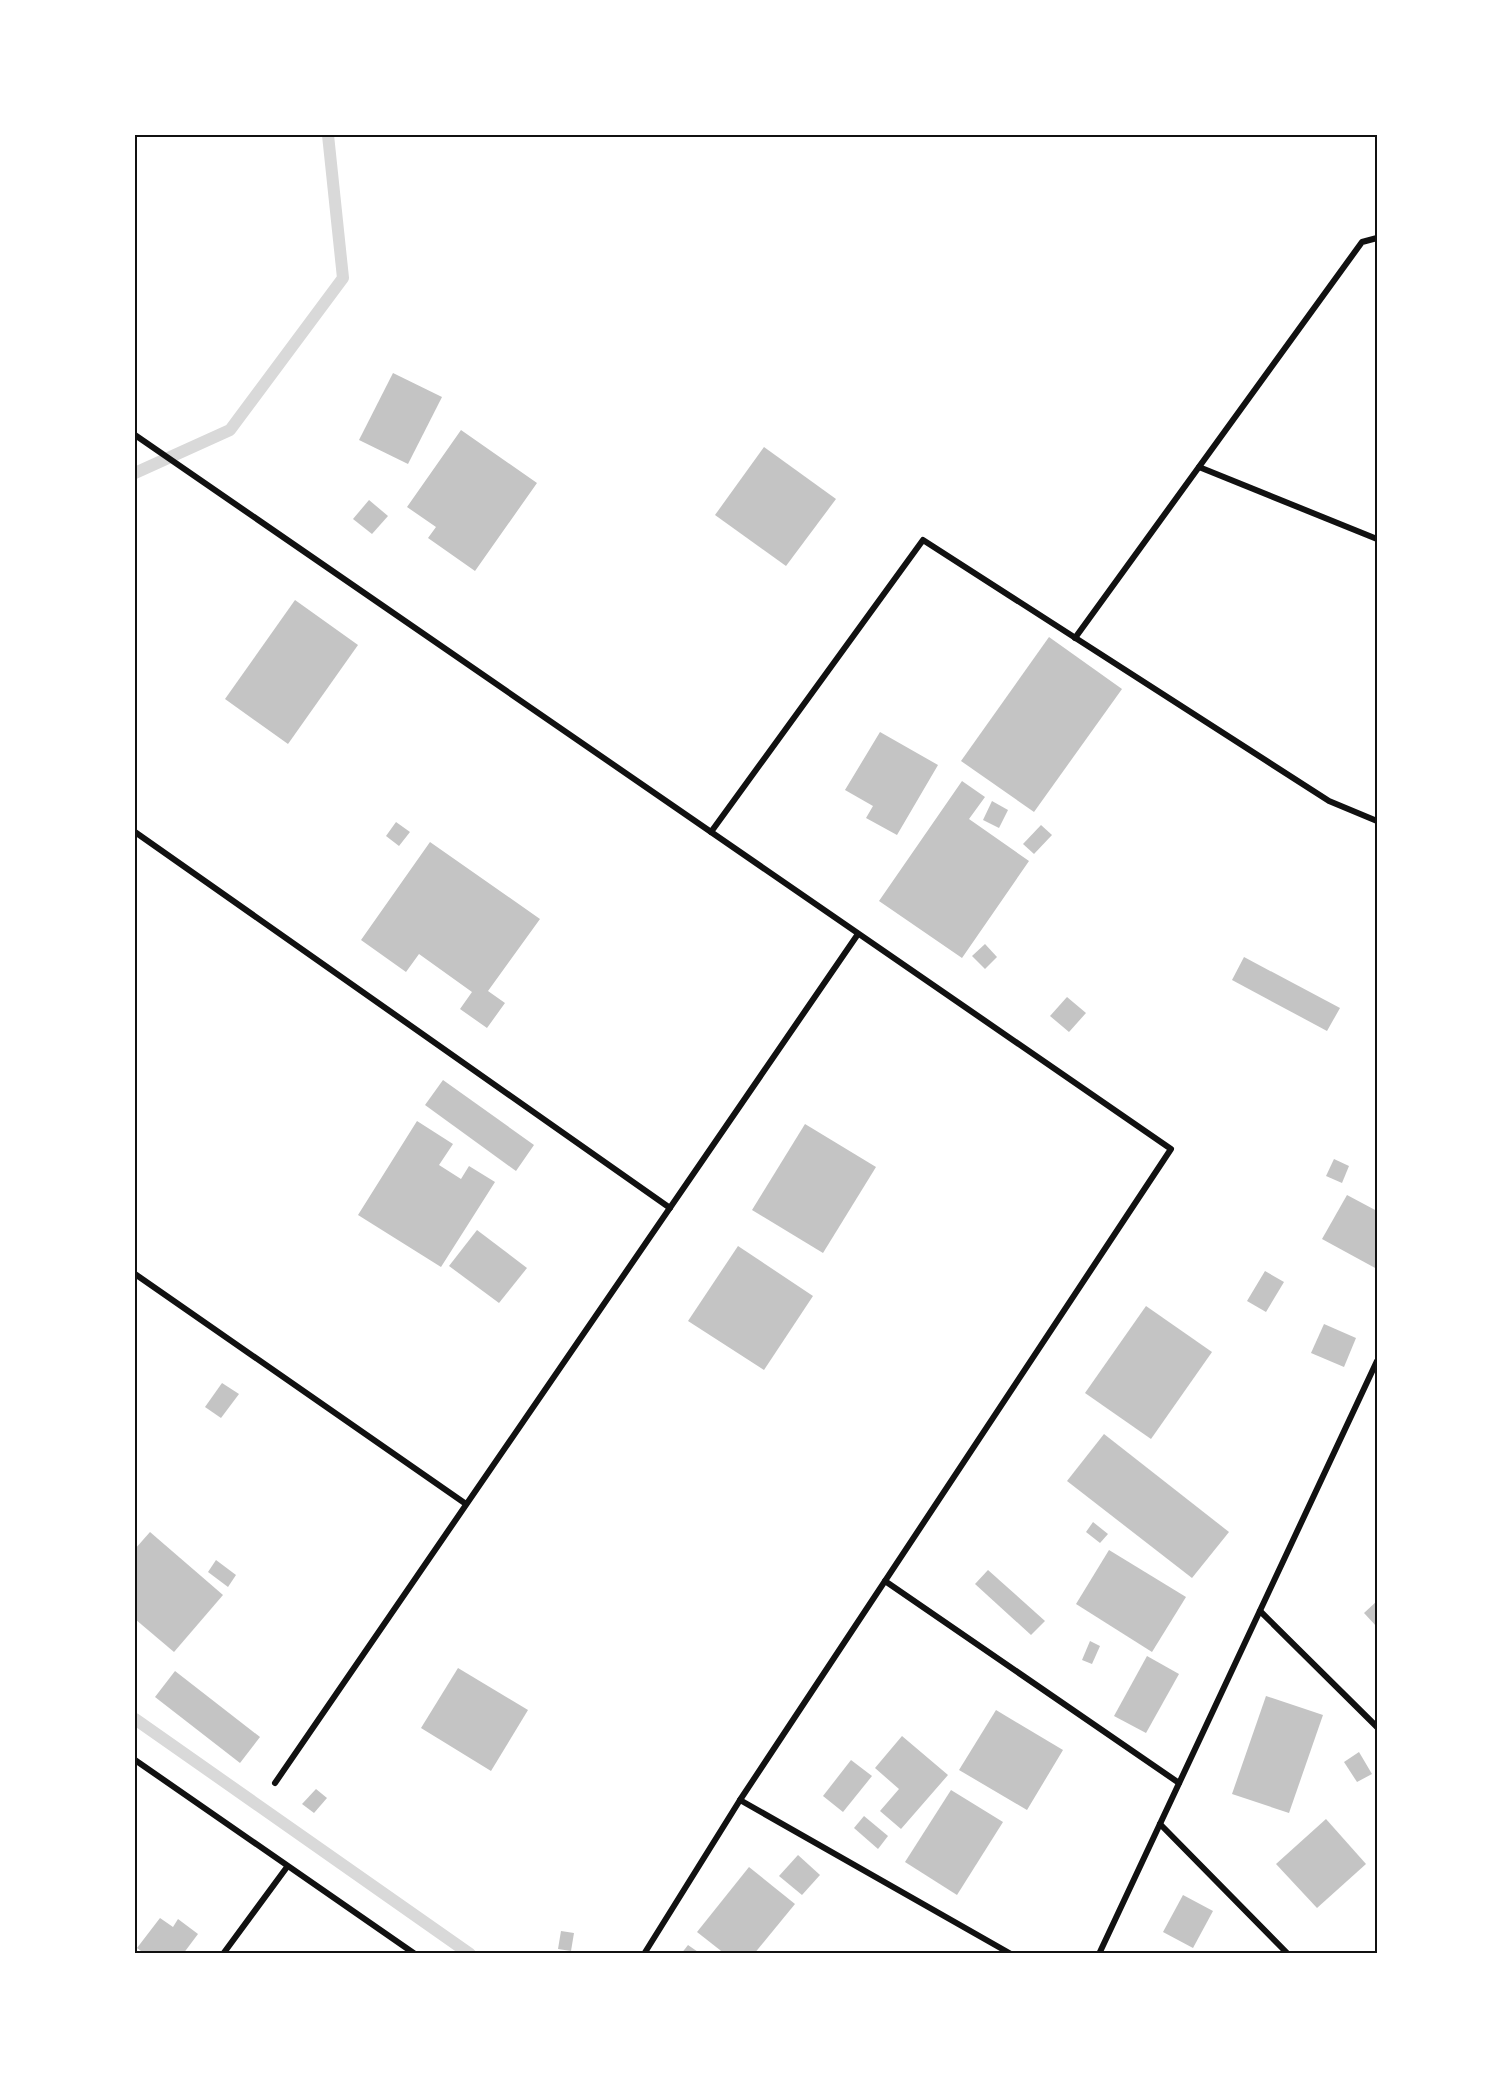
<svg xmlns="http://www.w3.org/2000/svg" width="1512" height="2089" viewBox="0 0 1512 2089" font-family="Cabin,sans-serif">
<rect width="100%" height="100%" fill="#fff"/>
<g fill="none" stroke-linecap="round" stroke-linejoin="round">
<g stroke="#d9d9d9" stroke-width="12">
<polyline points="135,473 230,430 343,278 328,135"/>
<polyline points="135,1719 470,1954"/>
</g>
</g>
<g fill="#c4c4c4">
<polygon points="393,373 442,397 408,464 359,440"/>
<polygon points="461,430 537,483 475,571 428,538 436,527 407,507"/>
<polygon points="764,447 836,499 786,566 715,515"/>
<polygon points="369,500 388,516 372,534 353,519"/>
<polygon points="295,600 358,645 288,744 225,699"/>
<polygon points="1049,637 1122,689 1034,812 961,761"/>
<polygon points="880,732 938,765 897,835 866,818 873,806 845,790"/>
<polygon points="962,781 985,797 969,819 1029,861 962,958 879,901"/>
<polygon points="992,801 1008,810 999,828 983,820"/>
<polygon points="396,822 410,832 399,846 386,836"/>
<polygon points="1041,825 1052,835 1034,854 1023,844"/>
<polygon points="430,842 540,919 488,991 505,1003 487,1028 460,1009 472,992 419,954 406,972 361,940"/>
<polygon points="985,944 997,957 985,969 972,956"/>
<polygon points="1244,957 1340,1008 1327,1031 1232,980"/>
<polygon points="1067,997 1086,1013 1069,1032 1050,1016"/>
<polygon points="443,1080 534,1145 516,1171 425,1105"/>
<polygon points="417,1121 453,1144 439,1165 461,1179 469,1166 495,1182 441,1267 358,1215"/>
<polygon points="805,1124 876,1167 823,1253 752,1210"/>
<polygon points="1334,1159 1349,1166 1342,1183 1326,1176"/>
<polygon points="1347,1195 1377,1211 1377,1269 1322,1239"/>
<polygon points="477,1230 527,1268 499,1303 449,1266"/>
<polygon points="738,1246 813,1296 764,1370 688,1321"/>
<polygon points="1265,1271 1284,1282 1266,1312 1247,1301"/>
<polygon points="1146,1306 1212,1352 1151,1439 1085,1393"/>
<polygon points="1324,1324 1356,1338 1344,1367 1311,1353"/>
<polygon points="222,1383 239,1394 221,1418 205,1407"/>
<polygon points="1104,1434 1229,1532 1192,1578 1067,1481"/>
<polygon points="1093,1522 1108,1534 1100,1543 1086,1532"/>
<polygon points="150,1532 223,1595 174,1652 135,1619 135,1549"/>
<polygon points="1109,1550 1186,1597 1152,1652 1076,1604"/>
<polygon points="216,1560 236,1575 228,1587 208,1572"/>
<polygon points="988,1570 1045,1621 1031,1635 975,1584"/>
<polygon points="1377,1601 1377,1627 1364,1613"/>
<polygon points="1090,1641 1100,1646 1092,1664 1082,1660"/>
<polygon points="1147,1656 1179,1674 1146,1733 1114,1716"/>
<polygon points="458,1668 528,1710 491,1771 421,1728"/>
<polygon points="175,1671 260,1737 240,1763 155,1697"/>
<polygon points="1266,1696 1323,1715 1289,1813 1232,1794"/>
<polygon points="996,1710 1063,1750 1027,1810 959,1770"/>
<polygon points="902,1736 948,1775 901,1829 880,1811 899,1789 875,1768"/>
<polygon points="1359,1752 1372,1774 1357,1782 1344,1762"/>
<polygon points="851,1760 872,1776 843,1812 823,1796"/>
<polygon points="316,1789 327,1798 314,1813 302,1804"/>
<polygon points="951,1790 1003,1822 957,1895 905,1862"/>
<polygon points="864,1816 888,1836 878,1849 854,1828"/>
<polygon points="1326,1819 1366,1864 1317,1908 1276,1864"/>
<polygon points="798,1855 820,1875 802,1895 779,1876"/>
<polygon points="749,1867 795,1904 754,1954 725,1954 697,1932"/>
<polygon points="1183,1895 1213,1911 1193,1948 1163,1932"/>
<polygon points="160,1918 173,1927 178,1919 198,1934 183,1954 145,1954 137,1948"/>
<polygon points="561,1931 574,1933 571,1951 558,1949"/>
<polygon points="688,1945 701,1954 681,1954"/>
</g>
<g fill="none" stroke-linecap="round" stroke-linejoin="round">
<g stroke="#111" stroke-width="6">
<polyline points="135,435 1171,1149 740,1800 644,1954"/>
<polyline points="1199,467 1377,539"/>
<polyline points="1075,638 1362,242 1377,238"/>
<polyline points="135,832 670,1208"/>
<polyline points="711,832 923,540 1329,801 1377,821"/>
<polyline points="135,1274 466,1504"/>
<polyline points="885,1581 1179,1783"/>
<polyline points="1260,1611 1377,1727"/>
<polyline points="135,1760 415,1954"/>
<polyline points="275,1783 858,934"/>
<polyline points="740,1800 1011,1954"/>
<polyline points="1160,1824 1288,1954"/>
<polyline points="223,1954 287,1867"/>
<polyline points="1099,1954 1377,1361"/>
</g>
</g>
<rect width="1512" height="2089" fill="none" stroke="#ffffff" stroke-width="273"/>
<rect x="136" y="136" width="1240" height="1816" fill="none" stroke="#111" stroke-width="2"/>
</svg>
